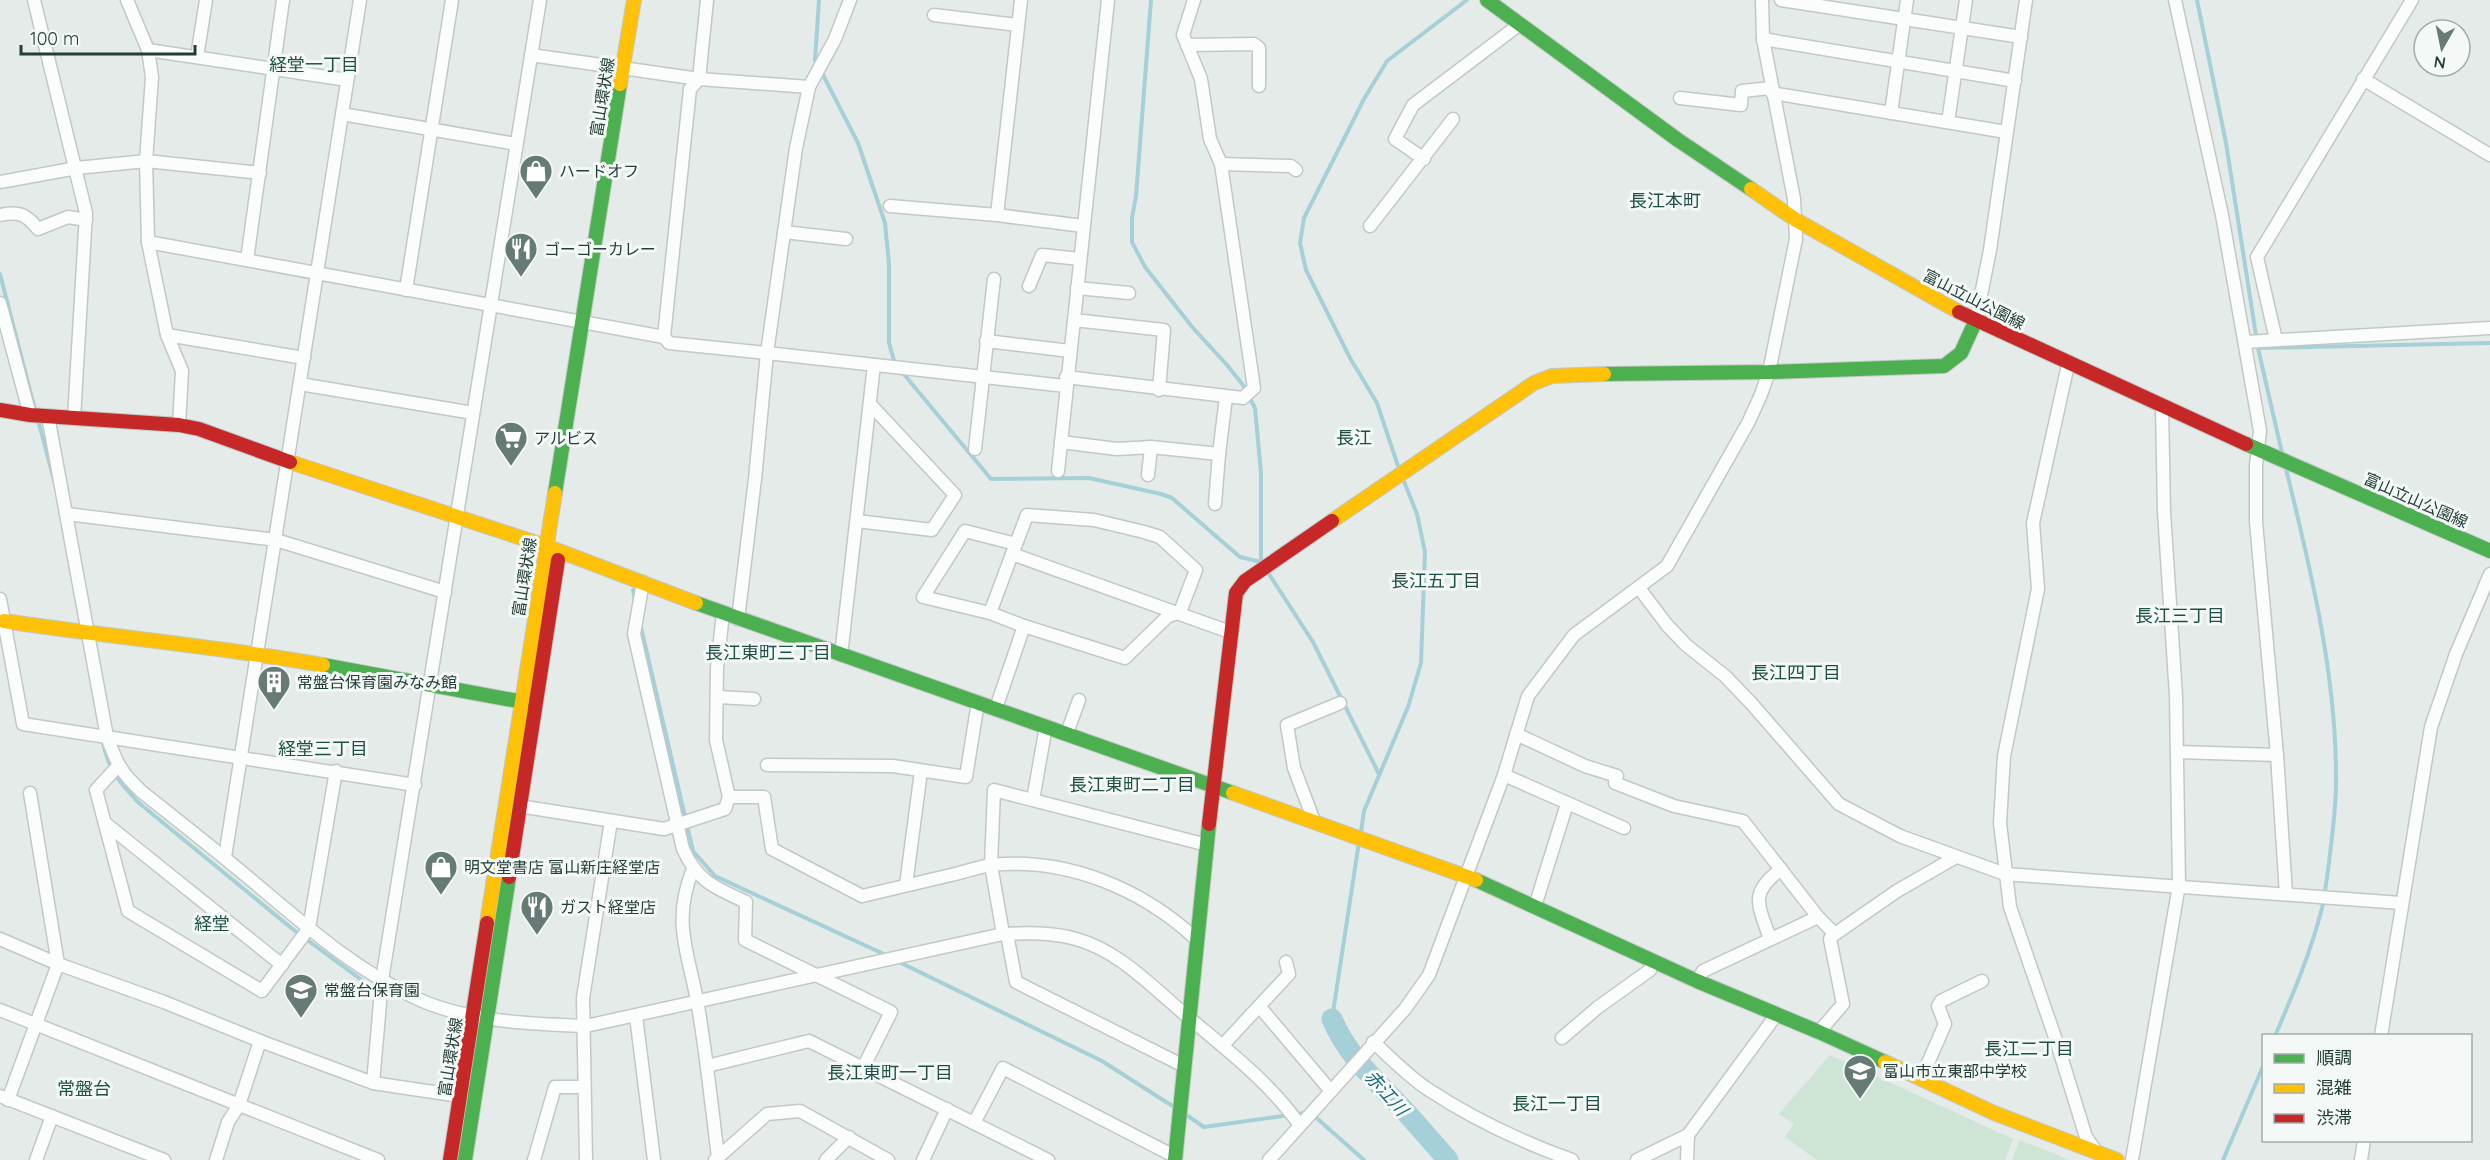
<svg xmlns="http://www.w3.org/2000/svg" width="2490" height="1160" viewBox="0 0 2490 1160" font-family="Quicksand,'Noto Sans JP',sans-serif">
<rect width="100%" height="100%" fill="#e5ebe8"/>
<g fill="#cee4d5">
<polygon points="1830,1055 2013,1139 2005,1160 1817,1160 1785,1137 1794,1124 1779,1114"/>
<polygon points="2020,1140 2070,1160 2012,1160"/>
</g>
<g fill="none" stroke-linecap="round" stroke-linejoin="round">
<g stroke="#a6d0d8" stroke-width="4">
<polyline points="1151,0 1136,196 1132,218 1132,242 1145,267 1193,328 1227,365 1243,385 1255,408 1261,473 1261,563"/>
<polyline points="2197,0 2226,143 2258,348 2282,453"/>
<polyline points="817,65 815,60 819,0"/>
<polyline points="821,71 858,143 885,223 889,264 889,343 895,364"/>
<polyline points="0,274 35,410"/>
<polyline points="2258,348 2490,343"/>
<polyline points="902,372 991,479 1089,478 1161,494 1172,498 1240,557 1261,562"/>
<polyline points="38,420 54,480"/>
<polyline points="1399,469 1377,403 1350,358 1306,270 1300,243 1304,218 1364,99 1387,61 1467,0"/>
<polyline points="1267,571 1313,642 1379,774"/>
<polyline points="633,590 635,601"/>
<polyline points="640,623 693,851 715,876 888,956"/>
<path d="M102 738C108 769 117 780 139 803L295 931 363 981"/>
<polyline points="1361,832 1364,811 1408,707 1421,663 1425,552 1417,514 1403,479"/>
<polyline points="897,961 1102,1061 1174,1107"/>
<polyline points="1332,1019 1359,842"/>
<path d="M2275 1036C2293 994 2311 952 2322 908 2325 893 2327 878 2329 863 2332 836 2336 809 2336 782 2337 678 2311 570 2286 469"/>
<polyline points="1185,1114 1204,1127 1305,1113"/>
<polyline points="1312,1114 1364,1160"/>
<polyline points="2223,1160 2264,1064"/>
</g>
<path stroke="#a6d0d8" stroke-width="21" d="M1332 1019C1347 1055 1375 1080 1401 1107 1417 1124 1432 1142 1448 1160"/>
<g stroke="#c2c8c5" stroke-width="15">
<g id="street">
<polyline points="34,0 86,213 74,418"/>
<polyline points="127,0 148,50 152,77 146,161 148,242 167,335 182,371 179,425"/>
<polyline points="850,0 835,39 809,87 796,148 767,353 1065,386"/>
<polyline points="1781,0 2021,37"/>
<polyline points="2175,0 2222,215 2260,431 2256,465 2256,522 2277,755 2286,894"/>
<polyline points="934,15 1018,25"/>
<polyline points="1763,39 2015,81"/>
<polyline points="1187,45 1254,44 1259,48 1259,86"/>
<polyline points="148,50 347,80"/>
<polyline points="531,55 699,79 809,87"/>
<polyline points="197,57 206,0"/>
<polyline points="2363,79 2490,155"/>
<polyline points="1772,93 2006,132"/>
<polyline points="1680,98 1741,105 1742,91 1771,88"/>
<polyline points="1891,113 1907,0"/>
<polyline points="342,114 516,144"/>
<polyline points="1948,122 1966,0"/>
<polyline points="1424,159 1395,139 1413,105 1520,24"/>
<polyline points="1221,164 1291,166 1296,170"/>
<polyline points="0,182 77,168 146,161 260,173"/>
<polyline points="890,206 997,215 1083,226"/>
<path d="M0 215C19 211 26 214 38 229L68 217 86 220"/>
<polyline points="997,215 1021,0"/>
<polyline points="1370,226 1453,119"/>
<polyline points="784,232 846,239"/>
<polyline points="148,242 664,337 669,343 767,353 755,479 738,619"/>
<polyline points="247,260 283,0"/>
<polyline points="1029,286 1042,255 1080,259"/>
<polyline points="1077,288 1129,293"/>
<polyline points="406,290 452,0"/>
<polyline points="0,303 30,415"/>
<polyline points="1074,320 1164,330 1159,390"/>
<polyline points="1976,320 1990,250 2026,0"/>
<polyline points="167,335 304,358"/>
<polyline points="664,337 690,89 699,79 707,0"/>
<polyline points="2276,340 2257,257 2412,0"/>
<polyline points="986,341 1070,351"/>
<polyline points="2246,342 2490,328"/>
<polyline points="2068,365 2033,523 2038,589 2004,756 2000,823 2010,907 2057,1043 2086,1137 2096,1151"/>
<polyline points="1066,377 1243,398 1254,388 1221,164 1210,139 1201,79 1183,35 1194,0"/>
<polyline points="300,384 473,413"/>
<path d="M48 416 107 737C117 763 120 772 142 792 180 822 218 852 256 884 307 927 358 972 420 1000 470 1022 532 1024 586 1026L1003 934C1028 933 1051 932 1076 939 1120 951 1153 988 1188 1017 1227 1050 1269 1082 1299 1124"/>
<polyline points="1061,442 1117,449 1151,447 1219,454 1226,397"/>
<polyline points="975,449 994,279"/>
<polyline points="1058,471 1108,0"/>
<polyline points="1148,475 1151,447"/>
<polyline points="1215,504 1219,454"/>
<polyline points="67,514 276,540 445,592"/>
<polygon points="1027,515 1094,520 1144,532 1160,537 1196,570 1180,612 1167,617 1125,658 1024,626 990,613 923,597 965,531 1016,544"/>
<polyline points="857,521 932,530 955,495 870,404"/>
<polyline points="1016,544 1012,554 1230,632"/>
<path d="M643 582 634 634 683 849C698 882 714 887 746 902L745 940 891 1012 863 1068"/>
<polyline points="1639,588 1667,625 1686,645 1725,676 1751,703 1839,804 1900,836 2005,874 2401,903"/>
<polyline points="0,599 23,724 415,785"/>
<polyline points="723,613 717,668 716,740 729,797"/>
<polyline points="990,613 1012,554"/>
<polyline points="841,655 874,365"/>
<polyline points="718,697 754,699"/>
<polyline points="996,708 1024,626"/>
<polyline points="1067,733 1079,700"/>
<polyline points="1516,734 1585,766 1617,776 1615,783 1674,806 1743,821 1818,917 1835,934"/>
<polyline points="2177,752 2277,755"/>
<polyline points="767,765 893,766 966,777 978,702"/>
<polyline points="118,766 96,790 128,911 262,991 309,928 336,771"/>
<polyline points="1504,775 1624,828"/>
<polyline points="1033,800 1046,726"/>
<path d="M519 806 664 829 725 809 729 797H764L772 849 862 896C891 889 921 882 951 875 964 872 978 867 991 865 1067 857 1142 889 1196 939"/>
<polyline points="1314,821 1294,768 1287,725 1340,703"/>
<polyline points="105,823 282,965"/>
<polyline points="225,857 360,0"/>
<path d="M693 869C670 925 691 958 699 1012 707 1061 712 1109 718 1157"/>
<polyline points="906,885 921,771"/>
<polyline points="1535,906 1567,804"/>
<polyline points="1003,934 991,865 994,790 1207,845"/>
<polyline points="1007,934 1016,982 1184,1066"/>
<polyline points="0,939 58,964 164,1002 260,1041 373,1083 460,1096"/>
<path d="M1770 939C1759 905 1748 894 1781 869"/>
<polyline points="1697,981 1703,971 1818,917"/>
<polyline points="1259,1006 1330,1090"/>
<polyline points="0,1010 378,1160"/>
<polyline points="636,1016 654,1160"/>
<polyline points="1819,1032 1843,1004 1830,939 1832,936 1897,891 1956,857"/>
<polyline points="2381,1036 2431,727 2456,654 2490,574"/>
<polyline points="1562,1038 1597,1008 1650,970 1653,961"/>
<path d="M1373 1042C1390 1057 1407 1075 1426 1088 1471 1118 1522 1142 1572 1160"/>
<polyline points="1223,1045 1289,974 1286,962"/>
<polyline points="707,1066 809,1041 1048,1160"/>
<polyline points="1921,1079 1945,1024 1938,1006 1941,1001 1982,981"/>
<polyline points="373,1083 382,980 540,0"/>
<polyline points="0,1096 164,1160"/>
<polyline points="8,1100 58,964 30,793"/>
<polyline points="974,1123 1003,1068 1176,1157"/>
<polyline points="36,1160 52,1116"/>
<polyline points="216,1160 228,1122 239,1105 260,1041"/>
<polyline points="534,1160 555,1087 584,1087"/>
<polyline points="586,1160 583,998 611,821"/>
<polyline points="715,1160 767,1114 800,1111 888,1160"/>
<polyline points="826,1160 849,1137"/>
<polyline points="923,1160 947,1109"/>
<polyline points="1269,1160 1405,1009 1429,975 1504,775 1528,696 1574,635 1667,566 1748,423 1760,397 1769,372 1796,239 1794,199 1763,39 1762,0"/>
<polyline points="1637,1160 1688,1135 1777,1014"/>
<polyline points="1687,1160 1688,1135"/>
<polyline points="2132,1160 2179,885 2176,696 2164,512 2162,407"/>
<polyline points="2361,1160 2364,1140"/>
</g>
</g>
<g stroke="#c1c8c5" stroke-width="16">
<g id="fast">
<polyline points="1487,0 1678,140 1751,189"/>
<polyline points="1604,374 1769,372 1944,366 1961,353 1976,320"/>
<polyline points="2246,444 2490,551"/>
<polyline points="555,493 620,84"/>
<polyline points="696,603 1233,793"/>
<polyline points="323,665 534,704"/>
<polyline points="1476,880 1697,981 1819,1032 1885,1062"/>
<polyline points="465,1160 509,877"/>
<polyline points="1175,1160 1209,824"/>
</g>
</g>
<g stroke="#c1c8c5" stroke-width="16">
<g id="slow">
<polyline points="620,84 634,0"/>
<polyline points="1751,189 1796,220 1959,312"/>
<polyline points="290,462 546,546 696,603"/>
<polyline points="1332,521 1534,383 1552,376 1604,374"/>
<path d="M4 621C110 637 217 646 323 665"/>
<polyline points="1233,793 1476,880"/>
<polyline points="487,923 555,493"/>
<polyline points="1885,1062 1994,1113 2117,1160"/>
</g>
</g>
<g stroke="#c1c8c5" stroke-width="16">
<g id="jam">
<polyline points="1959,312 2246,444"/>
<polyline points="0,410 30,415 179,425 199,429 290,462"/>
<polyline points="1209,824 1236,593 1245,581 1332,521"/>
<polyline points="509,877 558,560"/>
<polyline points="450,1160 487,923"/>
</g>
</g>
<use href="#street" stroke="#fbfcfc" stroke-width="12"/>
<use href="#fast" stroke="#4caf50" stroke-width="14"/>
<use href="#slow" stroke="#ffc107" stroke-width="14"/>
<use href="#jam" stroke="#c62828" stroke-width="14"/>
</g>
<defs>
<g id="shop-pin" transform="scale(1.725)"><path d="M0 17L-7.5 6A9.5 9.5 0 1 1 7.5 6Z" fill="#677b76" stroke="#f4f9f7"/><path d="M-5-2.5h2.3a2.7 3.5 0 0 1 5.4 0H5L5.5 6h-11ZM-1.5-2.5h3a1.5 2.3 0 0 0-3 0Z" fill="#fff"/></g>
<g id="restaurant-pin" transform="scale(1.725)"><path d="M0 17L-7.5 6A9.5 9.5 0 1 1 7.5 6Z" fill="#677b76" stroke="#f4f9f7"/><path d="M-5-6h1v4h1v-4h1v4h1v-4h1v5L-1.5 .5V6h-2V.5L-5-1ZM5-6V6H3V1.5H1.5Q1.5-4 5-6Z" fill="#fff"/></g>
<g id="supermarket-pin" transform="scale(1.725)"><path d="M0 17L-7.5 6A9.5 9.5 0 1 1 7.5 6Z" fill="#677b76" stroke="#f4f9f7"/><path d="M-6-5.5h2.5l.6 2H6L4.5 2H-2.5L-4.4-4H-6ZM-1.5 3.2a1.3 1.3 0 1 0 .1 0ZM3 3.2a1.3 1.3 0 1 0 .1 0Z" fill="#fff"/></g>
<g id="building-pin" transform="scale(1.725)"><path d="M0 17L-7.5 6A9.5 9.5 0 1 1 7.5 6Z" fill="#677b76" stroke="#f4f9f7"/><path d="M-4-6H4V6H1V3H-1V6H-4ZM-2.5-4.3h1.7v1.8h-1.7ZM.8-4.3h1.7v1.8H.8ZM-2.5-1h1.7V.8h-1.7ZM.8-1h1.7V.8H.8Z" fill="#fff"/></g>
<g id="school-pin" transform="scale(1.725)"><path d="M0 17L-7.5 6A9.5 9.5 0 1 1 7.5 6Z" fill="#677b76" stroke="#f4f9f7"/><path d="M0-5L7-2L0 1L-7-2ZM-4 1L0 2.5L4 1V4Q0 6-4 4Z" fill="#fff"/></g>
</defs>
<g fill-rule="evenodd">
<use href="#shop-pin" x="536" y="171"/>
<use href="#restaurant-pin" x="521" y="249"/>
<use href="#supermarket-pin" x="511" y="438"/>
<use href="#building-pin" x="274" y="682"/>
<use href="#shop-pin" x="441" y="867"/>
<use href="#restaurant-pin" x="537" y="907"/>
<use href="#school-pin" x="301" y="990"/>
<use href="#school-pin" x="1860" y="1071"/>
</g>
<g text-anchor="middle" stroke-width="6" stroke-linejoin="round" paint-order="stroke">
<g font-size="16" fill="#233e38" stroke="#f4f9f7">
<text transform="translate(602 97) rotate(-81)" y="6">富山環状線</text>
<text transform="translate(1974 299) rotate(27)" y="6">富山立山公園線</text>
<text transform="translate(2416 500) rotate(24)" y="6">富山立山公園線</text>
<text transform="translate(524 577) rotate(-81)" y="6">富山環状線</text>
<text transform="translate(450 1057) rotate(-81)" y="6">富山環状線</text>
</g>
<g font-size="16" fill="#233e38" stroke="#f4f9f7" text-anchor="start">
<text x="559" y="177">ハードオフ</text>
<text x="544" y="255">ゴーゴーカレー</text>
<text x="534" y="444">アルビス</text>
<text x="297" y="688">常盤台保育園みなみ館</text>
<text x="464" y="873">明文堂書店 富山新庄経堂店</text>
<text x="560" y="913">ガスト経堂店</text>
<text x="324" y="996">常盤台保育園</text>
<text x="1883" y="1077">富山市立東部中学校</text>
</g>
<g font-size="18" fill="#1e5046" stroke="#f4f9f7">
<text x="314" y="71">経堂一丁目</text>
<text x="1665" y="207">長江本町</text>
<text x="1354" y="444">長江</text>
<text x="1436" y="587">長江五丁目</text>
<text x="2180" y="622">長江三丁目</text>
<text x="768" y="659">長江東町三丁目</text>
<text x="1796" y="679">長江四丁目</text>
<text x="323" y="755">経堂三丁目</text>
<text x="1132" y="791">長江東町二丁目</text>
<text x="212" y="930">経堂</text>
<text x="2029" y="1055">長江二丁目</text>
<text x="890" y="1079">長江東町一丁目</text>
<text x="84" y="1095">常盤台</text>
<text x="1557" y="1110">長江一丁目</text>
</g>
<g font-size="18" font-style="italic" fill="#1c687a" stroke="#f4f9f7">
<text transform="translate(1386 1093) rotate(48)" y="6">赤江川</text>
</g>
</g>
<rect x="2262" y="1034" width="210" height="108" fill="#f4f9f7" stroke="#a0aeab" stroke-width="1.5"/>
<rect x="2274" y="1054" width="30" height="9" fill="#4caf50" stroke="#a0aeab" stroke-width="1.5"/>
<text x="2316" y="1064" font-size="18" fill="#233e38">順調</text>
<rect x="2274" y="1084" width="30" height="9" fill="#ffc107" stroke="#a0aeab" stroke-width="1.5"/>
<text x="2316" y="1094" font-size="18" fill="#233e38">混雑</text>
<rect x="2274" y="1114" width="30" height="9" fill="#c62828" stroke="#a0aeab" stroke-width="1.5"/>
<text x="2316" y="1124" font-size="18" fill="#233e38">渋滞</text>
<g transform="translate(2442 48) rotate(189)"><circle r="28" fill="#f4f9f7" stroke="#a0aeab" stroke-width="1.5"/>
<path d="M0-4.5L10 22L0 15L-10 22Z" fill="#677b76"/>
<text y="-9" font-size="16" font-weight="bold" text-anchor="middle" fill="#233e38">N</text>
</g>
<path d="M21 45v9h174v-9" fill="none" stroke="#233e38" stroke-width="3"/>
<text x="30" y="45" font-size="18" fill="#233e38" stroke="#f4f9f7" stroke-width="4.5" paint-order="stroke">100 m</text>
</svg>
